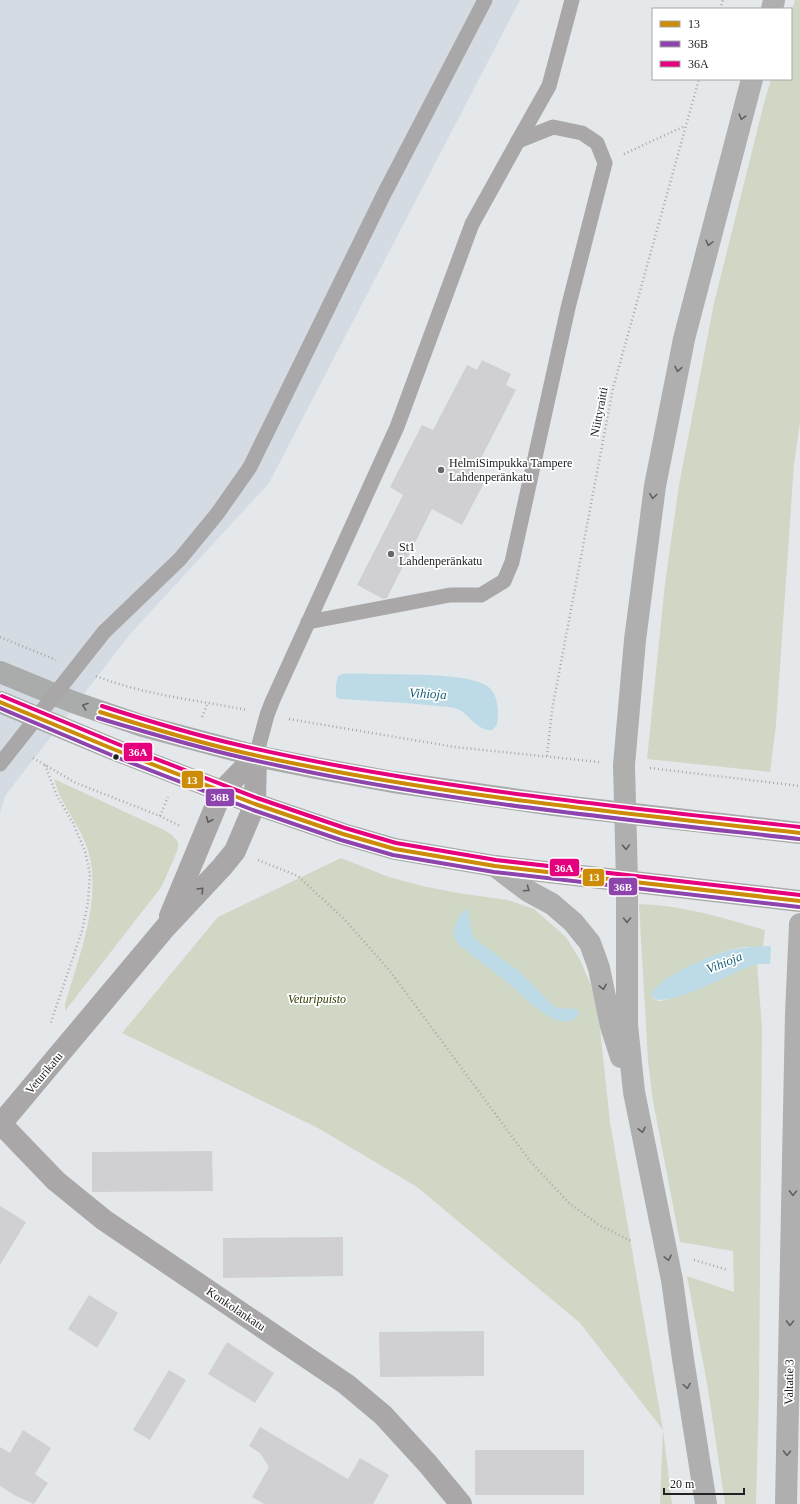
<svg xmlns="http://www.w3.org/2000/svg" width="800" height="1504" viewBox="0 0 800 1504" font-family="'Times New Roman',serif">
<rect width="100%" height="100%" fill="#e5e8eb"/>
<polygon fill="#d4dbe2" points="0,0 520,0 269,483 131,633 5,796 0,813"/>
<g fill="#d0d7c5">
<polygon points="795,0 800,0 800,423 794,464 776,725 770,772 647,759 665,584 679,485 714,303 764,103 771,79 791,79 791,14"/>
<path d="M54 779 164 830 172 835 178 842V849L162 886 65 1011V1005C78 958 103 899 88 850 82 831 69 814 60 796 58 791 56 785 54 779Z"/>
<polygon points="341,858 389,877 422,886 458,893 508,900 534,909 566,937 580,960 591,985 599,1019 610,1122 663,1430 672,1504 660,1504 663,1430 580,1323 417,1187 318,1128 122,1033 218,917"/>
<path d="M639 904C682 905 723 918 765 930L763 947H744L729 950 707 958 673 975 652 997C654 999 657 1001 660 1001 665 1001 671 998 675 997 704 989 728 972 757 964L762 1027 759 1393 756 1504H725L708 1389 687 1276 734 1292 733 1251 680 1242 653 1101 648 1061Z"/>
</g>
<g fill="#bddbe6">
<path d="M342 674C355 673 368 674 382 674 405 675 469 673 487 686 499 694 499 713 497 725L492 730C476 732 469 711 454 708 445 706 435 706 426 705 398 702 369 701 340 699L336 697V684L338 676Z"/>
<path d="M464 910H466L468 912 472 933 476 940 519 971 553 1006 559 1008 576 1009 579 1012C577 1025 556 1022 548 1016 533 1007 521 994 508 983 492 970 475 958 459 945 450 935 455 919 464 910Z"/>
<path d="M767 946 800 950V965C786 965 767 962 754 965 736 970 665 1011 652 997 651 979 714 954 730 950 742 947 754 947 767 946Z"/>
</g>
<polygon fill="#e5e8eb" points="771,945 800,948 800,967 770,966"/>
<g fill="#d0d0d3">
<polygon points="482,360 511,374 506,385 516,390 472,476 484,483 462,525 432,509 387,598 383,599 357,585 403,495 390,487 422,425 433,430 467,365 477,370"/>
<polygon points="212,1151 213,1191 92,1192 92,1152"/>
<polygon points="0,1206 26,1222 0,1265"/>
<polygon points="343,1237 343,1276 223,1278 223,1238"/>
<polygon points="89,1295 118,1313 97,1348 68,1329"/>
<polygon points="484,1331 484,1376 380,1377 379,1332"/>
<polygon points="227,1342 274,1373 255,1403 208,1374"/>
<polygon points="169,1370 186,1380 150,1440 133,1430"/>
<polygon points="260,1427 348,1479 360,1458 389,1475 373,1504 264,1504 252,1497 269,1467 260,1453 249,1446"/>
<polygon points="23,1430 51,1448 35,1474 48,1483 34,1504 16,1496 0,1486 0,1447 10,1453"/>
<rect x="475" y="1450" width="109" height="45"/>
</g>
<g fill="none" stroke-linecap="round" stroke-linejoin="round">
<g stroke="#a8a8a9" stroke-width="2.5" stroke-dasharray="1 3" stroke-linecap="butt">
<polyline points="720,9 723,0"/>
<polyline points="624,154 685,126"/>
<polyline points="0,637 56,660"/>
<path d="M96 676C144 695 197 700 247 710"/>
<polyline points="202,717 208,702"/>
<polyline points="289,719 455,747 599,762"/>
<polyline points="547,756 552,710 613,388 699,79"/>
<polyline points="33,758 76,783 160,816 180,826"/>
<polyline points="45,765 57,796 73,823 85,851 90,874 88,903 82,931 50,1025"/>
<polyline points="650,768 800,786"/>
<polyline points="160,816 168,797"/>
<polyline points="258,860 298,876 346,921 390,971 530,1161 569,1203 599,1225 633,1242"/>
<polyline points="694,1260 728,1270"/>
</g>
<g stroke="#a9a7a8" stroke-width="15">
<polyline points="518,141 549,86 572,0"/>
<polyline points="104,632 180,559 217,514 250,467 384,194 485,0"/>
<polyline points="256,756 267,715 272,702 397,427 472,224 518,141 553,127 582,133 597,143 605,163 568,308 512,562 504,581 481,595 450,595 308,622"/>
</g>
<polyline stroke="#a9a7a8" stroke-width="22" points="1,1124 56,1181 104,1220 346,1384 383,1415 427,1463 461,1504"/>
<g stroke="#a9a7a8" stroke-width="22">
<polyline points="170,916 222,791 256,756"/>
<polyline points="0,1125 165,928 222,867 235,851 255,804 256,756"/>
</g>
<g stroke="#aaabab" stroke-width="22">
<polyline points="0,672 73,702 143,726 256,756 316,768 393,782 554,805 800,833"/>
<polyline points="0,702 118,751 255,804 343,834 395,849 495,866 800,901"/>
</g>
<g stroke="#afafb0" stroke-width="22">
<polyline points="772,9 774,0"/>
<polyline points="495,866 528,891 552,904 573,922 590,943 599,968 611,1026 621,1057"/>
<polyline points="706,1504 683,1359 672,1280 634,1092 627,1025 627,881 624,765 635,640 655,486 684,339 752,79"/>
<polyline points="786,1504 796,1014 800,924"/>
</g>
<polyline stroke="#a9a7a8" stroke-width="15" points="0,764 104,632"/>
<g stroke="#fff" stroke-width="7">
<g id="bus-1">
<polyline points="0,702 118,751 255,804 343,834 395,849 495,866 800,901"/>
<path d="M100 712C147 727 193 741 241 752 425 794 613 812 800 833"/>
</g>
</g>
<g stroke="#fff" stroke-width="7">
<g id="bus-2">
<polyline points="0,708 116,757 253,810 341,840 393,855 494,872 799,907"/>
<path d="M98 718C145 732 192 746 240 757 423 800 612 818 799 839"/>
</g>
</g>
<g stroke="#fff" stroke-width="7">
<g id="bus-3">
<polyline points="2,696 120,745 257,798 345,828 396,843 496,860 800,895"/>
<path d="M102 706C148 721 195 735 243 746 426 788 614 806 800 827"/>
</g>
</g>
<use href="#bus-1" stroke="#cc8c07" stroke-width="4"/>
<use href="#bus-2" stroke="#8e44ad" stroke-width="4"/>
<use href="#bus-3" stroke="#e5007d" stroke-width="4"/>
</g>
<defs><path id="oneway-chevron" d="M-2-3.5L2.5 0L-2 3.5" fill="none" stroke-width="1.6" stroke-linecap="round" stroke-linejoin="round"/></defs>
<g stroke="#606163">
<use href="#oneway-chevron" transform="translate(742 117) rotate(105)"/>
<use href="#oneway-chevron" transform="translate(709 243) rotate(104)"/>
<use href="#oneway-chevron" transform="translate(678 369) rotate(101)"/>
<use href="#oneway-chevron" transform="translate(653 496) rotate(97)"/>
<use href="#oneway-chevron" transform="translate(626 847) rotate(88)"/>
<use href="#oneway-chevron" transform="translate(527 889) rotate(34)"/>
<use href="#oneway-chevron" transform="translate(627 920) rotate(90)"/>
<use href="#oneway-chevron" transform="translate(603 987) rotate(78)"/>
<use href="#oneway-chevron" transform="translate(642 1130) rotate(78)"/>
<use href="#oneway-chevron" transform="translate(793 1193) rotate(91)"/>
<use href="#oneway-chevron" transform="translate(668 1258) rotate(78)"/>
<use href="#oneway-chevron" transform="translate(790 1323) rotate(91)"/>
<use href="#oneway-chevron" transform="translate(687 1386) rotate(81)"/>
<use href="#oneway-chevron" transform="translate(787 1453) rotate(91)"/>
</g>
<use stroke="#5e6061" href="#oneway-chevron" transform="translate(85 706) rotate(-161)"/>
<g stroke="#5e5e5f">
<use href="#oneway-chevron" transform="translate(209 820) rotate(113)"/>
<use href="#oneway-chevron" transform="translate(201 890) rotate(-46)"/>
</g>
<g fill="#65676a" stroke="#fff" stroke-width="1.5">
<circle cx="441" cy="470" r="4"/>
<circle cx="391" cy="554" r="4"/>
</g>
<circle fill="#202224" stroke="#fff" stroke-width="1.5" cx="116" cy="757" r="3.5"/>
<g text-anchor="middle" stroke-width="3.5" stroke-linejoin="round" paint-order="stroke">
<g font-size="12" fill="#202224" stroke="#fff">
<text transform="translate(599 412) rotate(-79)" y="4">Niittyraitti</text>
<text transform="translate(44 1073) rotate(-50)" y="4">Veturikatu</text>
<text transform="translate(236 1309) rotate(34)" y="4">Konkolankatu</text>
<text transform="translate(789 1382) rotate(-89)" y="4">Valtatie 3</text>
</g>
<g font-size="12" fill="#202224" stroke="#fff" text-anchor="start">
<text x="449" y="467">HelmiSimpukka Tampere<tspan x="449" dy="14">Lahdenperänkatu</tspan></text>
<text x="399" y="551">St1<tspan x="399" dy="14">Lahdenperänkatu</tspan></text>
</g>
<g font-size="12" font-style="italic" fill="#313c02" stroke="#fff">
<text x="317" y="1003">Veturipuisto</text>
</g>
<g font-size="13" font-style="italic" fill="#146076" stroke="#fff">
<text transform="translate(428 693) rotate(3)" y="5">Vihioja</text>
<text transform="translate(724 962) rotate(-22)" y="5">Vihioja</text>
</g>
</g>
<g stroke="#fff" stroke-width="1.5">
<rect x="123" y="742" width="30" height="20" rx="4" fill="#e5007d"/>
<rect x="181" y="770" width="23" height="19" rx="4" fill="#cc8c07"/>
<rect x="205" y="788" width="30" height="19" rx="4" fill="#8e44ad"/>
<rect x="549" y="858" width="31" height="19" rx="4" fill="#e5007d"/>
<rect x="582" y="868" width="23" height="19" rx="4" fill="#cc8c07"/>
<rect x="608" y="877" width="30" height="19" rx="4" fill="#8e44ad"/>
</g>
<g font-size="11" text-anchor="middle" font-weight="bold" fill="#fff">
<text x="138" y="756">36A</text>
<text x="192" y="784">13</text>
<text x="220" y="801">36B</text>
<text x="564" y="872">36A</text>
<text x="594" y="881">13</text>
<text x="623" y="891">36B</text>
</g>
<rect x="652" y="8" width="140" height="72" fill="#ffffff" stroke="#a6a7a7"/>
<rect x="660" y="21" width="20" height="6" fill="#cc8c07" stroke="#a6a7a7"/>
<text x="688" y="28" font-size="12" fill="#202224">13</text>
<rect x="660" y="41" width="20" height="6" fill="#8e44ad" stroke="#a6a7a7"/>
<text x="688" y="48" font-size="12" fill="#202224">36B</text>
<rect x="660" y="61" width="20" height="6" fill="#e5007d" stroke="#a6a7a7"/>
<text x="688" y="68" font-size="12" fill="#202224">36A</text>
<path d="M664 1488v6h80v-6" fill="none" stroke="#202224" stroke-width="2"/>
<text x="670" y="1488" font-size="12" fill="#202224" stroke="#ffffff" stroke-width="3" paint-order="stroke">20 m</text>
</svg>
